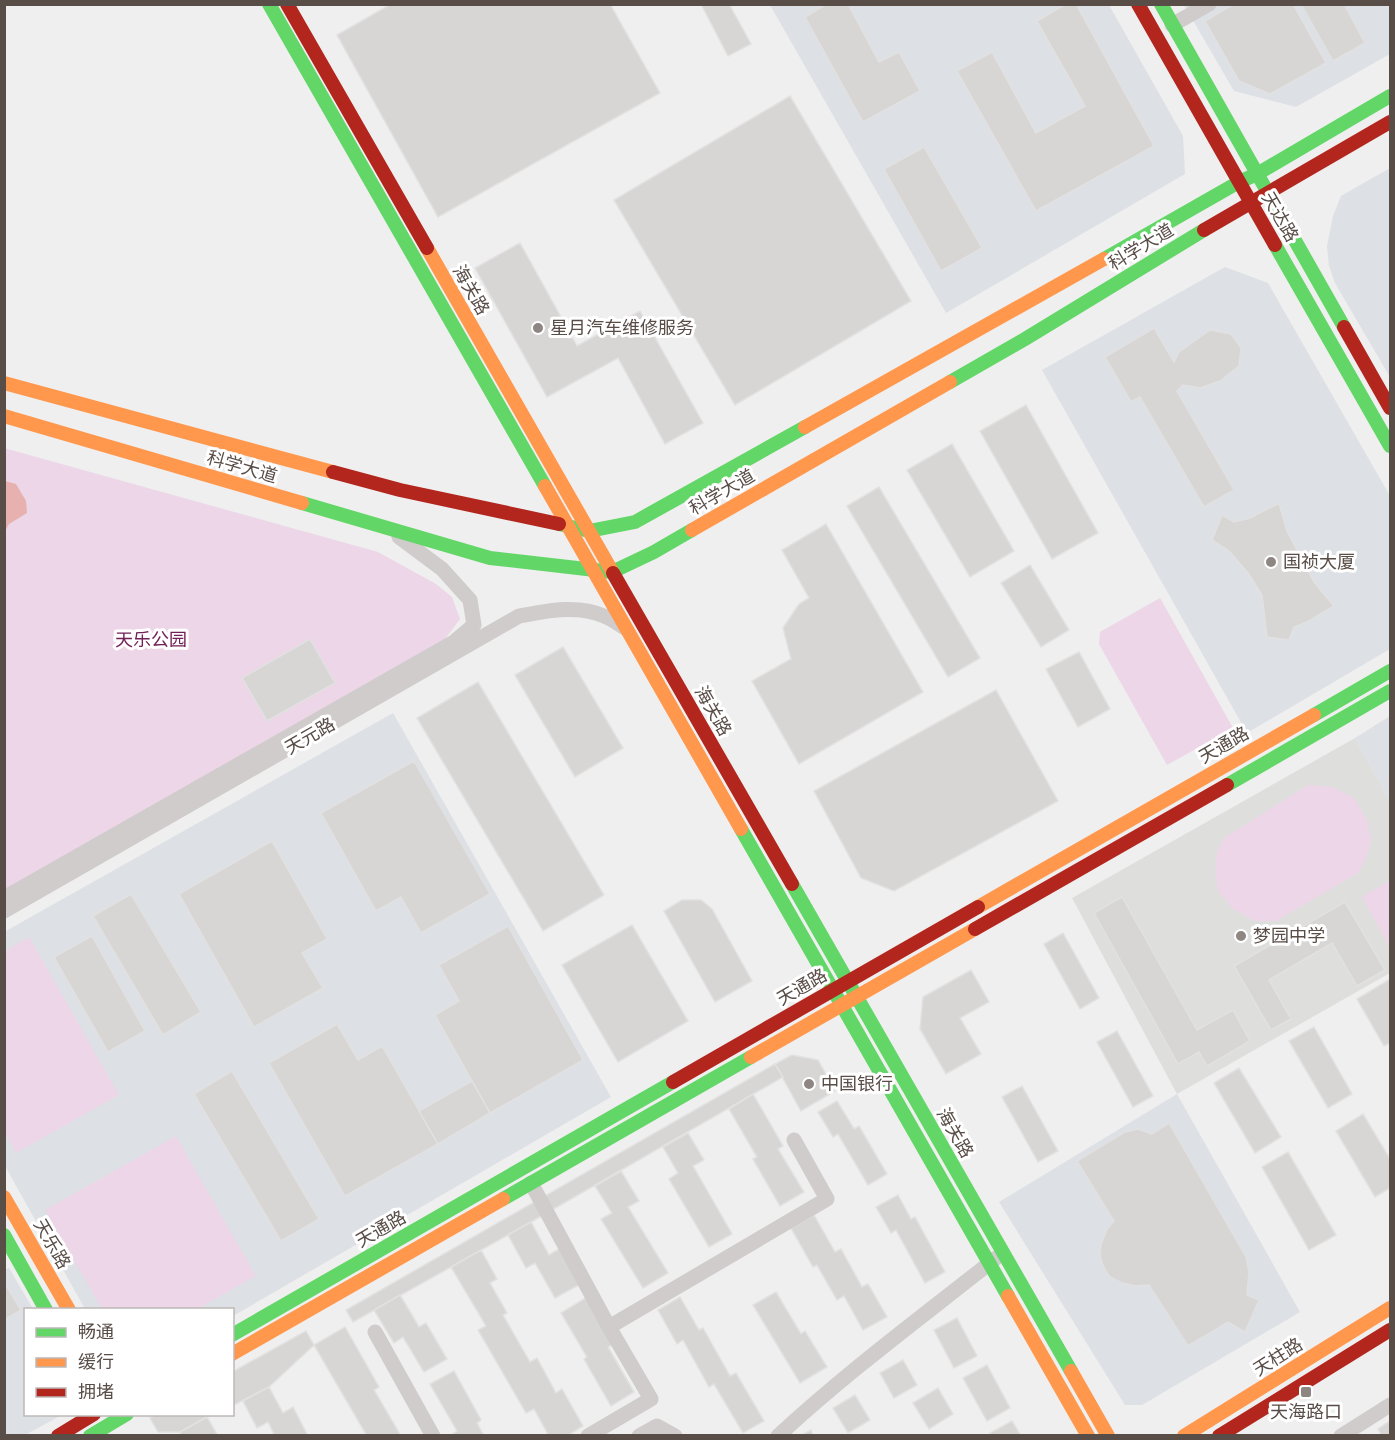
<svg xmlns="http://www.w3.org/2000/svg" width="1395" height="1440" viewBox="0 0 1395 1440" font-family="Signika,'Noto Sans SC',sans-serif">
<rect width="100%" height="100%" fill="#efefef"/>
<g fill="#dde0e4">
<polygon points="770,5 1109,5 1183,136 1185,174 946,313"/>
<polygon points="1184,5 1390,5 1390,54 1296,107 1234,91"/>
<polygon points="1390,168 1390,377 1335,283 1329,266 1327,246 1333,216 1341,196"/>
<polygon points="1225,267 1268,283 1390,496 1390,649 1247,733 1042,370"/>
<polygon points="393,713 611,1097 233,1316 232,1310 85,1309 5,1166 4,932"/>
<polygon points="1390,716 1390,802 1355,738"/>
<polygon points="1177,1094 1300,1312 1142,1405 1125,1405 999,1202"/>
<polygon points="9,1268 33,1309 26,1310 26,1414 62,1415 25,1435 5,1435 4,1270"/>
</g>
<polygon fill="#dedfdd" points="1355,738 1390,802 1390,973 1177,1094 1072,898"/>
<g fill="#ecd6e7">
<polygon points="4,448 378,552 436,584 452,597 460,619 445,639 5,890"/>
<polygon points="1160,598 1233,728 1167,765 1099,644 1100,632"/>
<polygon points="1308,785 1333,787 1354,798 1367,820 1371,840 1365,861 1358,873 1276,921 1254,921 1233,909 1218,891 1215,873 1217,852 1224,838"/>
<polygon points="1390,880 1390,948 1362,897"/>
<polygon points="29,937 119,1095 16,1153 5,1133 5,951"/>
<polygon points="176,1136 256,1276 197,1309 102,1309 45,1210"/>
</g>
<polygon fill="#e6b1af" points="5,481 16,484 26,501 27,513 9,524 5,531"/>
<g fill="#d7d6d5" stroke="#e2e1e1" stroke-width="1.5">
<polygon points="391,4 610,4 660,93 438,217 337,35"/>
<polygon points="701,4 729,4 751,44 728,56"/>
<polygon points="827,4 848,4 879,62 899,52 920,91 863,122 805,17"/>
<polygon points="1066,4 1076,4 1154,146 1036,211 957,71 992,52 1036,133 1085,106 1037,21"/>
<polygon points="1234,4 1293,4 1326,63 1270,94 1239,81 1205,21"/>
<polygon points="1301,4 1344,4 1365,43 1333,61"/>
<polygon points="790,96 911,301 735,405 614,200"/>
<polygon points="924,147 982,248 941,271 884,169"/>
<polygon points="520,243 577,346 640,311 703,423 665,444 618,358 547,397 475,268"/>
<polygon points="1154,328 1174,362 1179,352 1210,330 1231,334 1241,348 1239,366 1220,381 1200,388 1183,385 1177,391 1234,490 1204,507 1140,397 1131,402 1105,357"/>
<polygon points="1026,405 1098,533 1052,559 980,431"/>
<polygon points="952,444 1014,551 970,577 907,470"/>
<polygon points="879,487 980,658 948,677 847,506"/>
<polygon points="1279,503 1287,531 1314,582 1334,606 1307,622 1294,627 1289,640 1267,637 1262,595 1248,573 1229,551 1212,540 1222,515 1234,522 1250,518"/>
<polygon points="826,524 923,692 799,764 752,681 791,659 783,628 799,604 809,598 782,550"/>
<polygon points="1030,565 1069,630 1041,647 1001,583"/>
<polygon points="310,639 335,683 267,721 242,678"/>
<polygon points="563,647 623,748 575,777 515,675"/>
<polygon points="1079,652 1110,709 1078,727 1046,669"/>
<polygon points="478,682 604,895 543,931 417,718"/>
<polygon points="996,690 1058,801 894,891 861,878 814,791"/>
<polygon points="414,761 490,894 421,933 401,897 376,911 321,813"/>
<polygon points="272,841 327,939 302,953 323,988 254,1027 179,894"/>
<polygon points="131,894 201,1012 163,1035 93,916"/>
<polygon points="1122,897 1197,1030 1233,1010 1250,1041 1207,1066 1199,1052 1178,1064 1094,913"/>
<polygon points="682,900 701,900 712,909 752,981 715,1002 664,911"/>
<polygon points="1345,902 1385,970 1357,986 1332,943 1269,980 1291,1019 1271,1030 1234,966"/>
<polygon points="632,925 688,1021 618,1062 562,965"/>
<polygon points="508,926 583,1060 490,1113 435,1015 459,1001 439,965"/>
<polygon points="1063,933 1099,998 1080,1009 1044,944"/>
<polygon points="92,936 145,1031 108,1052 54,957"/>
<polygon points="971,970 989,1002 960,1018 981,1054 946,1074 920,1029 923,997"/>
<polygon points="1390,979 1390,1043 1384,1046 1357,999"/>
<polygon points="337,1024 358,1060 382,1046 438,1144 345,1196 269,1063"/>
<polygon points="1314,1027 1352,1094 1328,1108 1289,1041"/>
<polygon points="1117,1031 1153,1096 1133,1107 1097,1042"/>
<polygon points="792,1055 818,1060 835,1091 801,1111 775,1064"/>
<polygon points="775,1064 783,1077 531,1222 353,1322 346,1310"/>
<polygon points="1239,1068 1281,1137 1255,1153 1214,1083"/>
<polygon points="232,1071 319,1219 281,1241 194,1094"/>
<polygon points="472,1081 490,1113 438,1144 419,1111"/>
<polygon points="1022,1086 1058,1151 1038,1162 1002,1097"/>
<polygon points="753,1094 783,1146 778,1149 804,1192 780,1206 753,1159 757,1157 729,1109"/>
<polygon points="837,1101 854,1129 859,1126 887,1174 868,1185 838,1134 833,1137 818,1112"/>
<polygon points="1363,1114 1390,1159 1390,1188 1375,1197 1336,1131"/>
<polygon points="1169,1123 1246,1257 1249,1272 1247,1295 1259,1300 1245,1332 1228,1322 1188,1346 1149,1285 1136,1286 1122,1283 1110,1277 1103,1266 1100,1255 1101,1245 1107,1229 1114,1221 1077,1161 1125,1132 1138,1129 1152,1134"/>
<polygon points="688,1133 704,1160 693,1166 732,1234 709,1247 669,1179 678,1173 663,1147"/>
<polygon points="1288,1152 1336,1235 1309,1250 1262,1167"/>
<polygon points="621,1171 639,1201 628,1207 668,1273 643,1288 601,1219 612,1213 595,1186"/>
<polygon points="898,1195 911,1219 915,1217 945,1272 925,1283 896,1230 891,1233 876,1207"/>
<polygon points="814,1215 835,1252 841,1249 862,1287 868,1284 887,1317 863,1330 844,1296 837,1300 817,1265 813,1267 791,1228"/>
<polygon points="531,1222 549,1255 559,1249 579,1285 555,1298 535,1263 526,1268 508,1235"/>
<polygon points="481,1250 497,1279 490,1283 507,1313 503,1315 530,1362 537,1358 556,1393 562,1389 583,1426 567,1436 549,1436 534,1409 526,1413 478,1330 486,1326 451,1267"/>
<polygon points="4,1282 21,1310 4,1320"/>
<polygon points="776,1292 801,1334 805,1331 827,1367 800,1383 753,1305"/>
<polygon points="400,1295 419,1327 426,1323 447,1359 424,1372 403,1337 394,1343 374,1310"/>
<polygon points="587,1297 614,1344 608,1347 634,1392 611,1406 584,1359 587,1357 561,1313"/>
<polygon points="680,1297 699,1330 703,1328 730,1376 736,1373 764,1421 743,1433 714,1384 709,1387 683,1340 677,1344 658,1310"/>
<polygon points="957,1318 977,1356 954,1368 934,1330"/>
<polygon points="345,1327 379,1387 374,1390 401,1436 367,1436 314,1345"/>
<polygon points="306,1331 314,1345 269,1387 232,1406 232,1372"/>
<polygon points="903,1360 917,1385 894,1398 880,1373"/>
<polygon points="987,1365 1010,1408 987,1421 963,1378"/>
<polygon points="454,1371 481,1420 477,1423 484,1436 454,1436 453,1434 457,1431 430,1384"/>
<polygon points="269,1387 283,1413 293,1407 308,1436 275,1436 268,1422 257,1428 243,1401"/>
<polygon points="938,1388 953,1414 929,1429 913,1403"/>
<polygon points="855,1395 870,1420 848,1433 833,1408"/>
<polygon points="157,1414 212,1414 180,1432 158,1432 150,1418"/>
<polygon points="207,1417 218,1436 182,1436 180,1432"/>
<polygon points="1012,1421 1021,1436 991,1436 990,1433"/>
<polygon points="1390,1421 1390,1436 1382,1436 1378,1429"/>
<polygon points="811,1430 813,1436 800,1436"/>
</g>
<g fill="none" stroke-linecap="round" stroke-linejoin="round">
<g stroke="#cfcccb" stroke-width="15">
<polyline points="1172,25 1209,4"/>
<polyline points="4,898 454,642 474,625 470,600 442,569 399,537"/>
<path d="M4 911 519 616C546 611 577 604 604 616 612 619 618 624 625 628"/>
<polyline points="531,1183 609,1327 651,1399 588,1436"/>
<polyline points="609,1327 827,1199 794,1140"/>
<polyline points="375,1332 433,1436"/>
<polyline points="639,1436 657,1426 675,1436"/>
<path d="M778 1436C847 1372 923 1316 996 1258"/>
<polyline points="1341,1436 1390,1405"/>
</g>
<g stroke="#63d668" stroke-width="14">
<polyline points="269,4 545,486"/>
<polyline points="1161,4 1344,327"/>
<polyline points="1275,245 1390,446"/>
<polyline points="1104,259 1239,182 1257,174 1390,96"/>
<polyline points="950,382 1025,339 1204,230"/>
<polyline points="302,503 490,558 612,572 654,552 692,530"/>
<polyline points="559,524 589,531 635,522 805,427"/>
<polyline points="1314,715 1390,671"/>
<polyline points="1227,785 1390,691"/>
<polyline points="741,829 1008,1296"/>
<polyline points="792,884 1071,1371"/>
<polyline points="503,1199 751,1057"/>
<polyline points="4,1235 46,1310"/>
<polyline points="232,1335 673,1082"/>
<polyline points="90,1436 127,1414"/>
</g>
<g stroke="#ff974d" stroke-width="14">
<polyline points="427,248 613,573"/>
<polyline points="4,383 333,472"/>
<polyline points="4,416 302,503"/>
<polyline points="805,427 1104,259"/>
<polyline points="545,486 741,829"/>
<polyline points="692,530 950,382"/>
<polyline points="978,907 1314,715"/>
<polyline points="751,1057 975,929"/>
<polyline points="4,1197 69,1310"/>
<polyline points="1008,1296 1088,1436"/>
<polyline points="232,1354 503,1199"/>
<polyline points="1071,1371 1108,1436"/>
<polyline points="1184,1436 1390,1308"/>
</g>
<g stroke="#b3261e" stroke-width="14">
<polyline points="287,4 427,248"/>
<polyline points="1138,4 1275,245"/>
<polyline points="1204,230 1390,122"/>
<polyline points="1344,327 1390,408"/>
<polyline points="333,472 400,490 559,524"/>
<polyline points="613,573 792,884"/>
<polyline points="975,929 1227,785"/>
<polyline points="673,1082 978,907"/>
<polyline points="58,1436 94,1414"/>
<polyline points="1219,1436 1390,1330"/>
</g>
</g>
<g fill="#8e8682" stroke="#fff" stroke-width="2">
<circle cx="538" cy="328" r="6"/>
<circle cx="1271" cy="562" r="6"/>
<circle cx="1241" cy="936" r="6"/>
<circle cx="809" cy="1084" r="6"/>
<rect x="1300" y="1386" width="12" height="12" rx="3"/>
</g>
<g text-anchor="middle" stroke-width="6" stroke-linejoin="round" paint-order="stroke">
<g font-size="18" fill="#594d48" stroke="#fff">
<text transform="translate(1280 217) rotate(60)" y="6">天达路</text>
<text transform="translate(1141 247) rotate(-31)" y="6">科学大道</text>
<text transform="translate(471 290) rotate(60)" y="6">海关路</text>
<text transform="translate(242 467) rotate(16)" y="6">科学大道</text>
<text transform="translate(722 492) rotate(-30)" y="6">科学大道</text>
<text transform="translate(713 711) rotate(60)" y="6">海关路</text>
<text transform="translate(310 736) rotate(-30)" y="6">天元路</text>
<text transform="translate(1224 745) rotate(-30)" y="6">天通路</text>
<text transform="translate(802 987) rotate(-30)" y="6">天通路</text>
<text transform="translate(955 1133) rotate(60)" y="6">海关路</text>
<text transform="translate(381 1229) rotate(-30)" y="6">天通路</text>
<text transform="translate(52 1244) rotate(60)" y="6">天乐路</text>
<text transform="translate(1278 1357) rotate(-32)" y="6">天柱路</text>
</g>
<g font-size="18" fill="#594d48" stroke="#fff" text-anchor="start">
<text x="550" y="334">星月汽车维修服务</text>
<text x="1283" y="568">国祯大厦</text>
<text x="1253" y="942">梦园中学</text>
<text x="821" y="1090">中国银行</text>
<text x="1306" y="1418" text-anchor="middle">天海路口</text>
</g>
<g font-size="18" fill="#722157" stroke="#fff">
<text x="151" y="646">天乐公园</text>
</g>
</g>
<rect width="1395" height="1440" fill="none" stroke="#594d48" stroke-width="12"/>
<rect x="24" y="1308" width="210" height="108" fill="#ffffff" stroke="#bdb8b6" stroke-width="1.5"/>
<rect x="36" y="1328" width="30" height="9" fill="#63d668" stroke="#bdb8b6" stroke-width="1.5"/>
<text x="78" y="1338" font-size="18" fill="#594d48">畅通</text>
<rect x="36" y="1358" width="30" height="9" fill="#ff974d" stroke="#bdb8b6" stroke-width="1.5"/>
<text x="78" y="1368" font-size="18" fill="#594d48">缓行</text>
<rect x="36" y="1388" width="30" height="9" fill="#b3261e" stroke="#bdb8b6" stroke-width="1.5"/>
<text x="78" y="1398" font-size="18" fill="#594d48">拥堵</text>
</svg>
